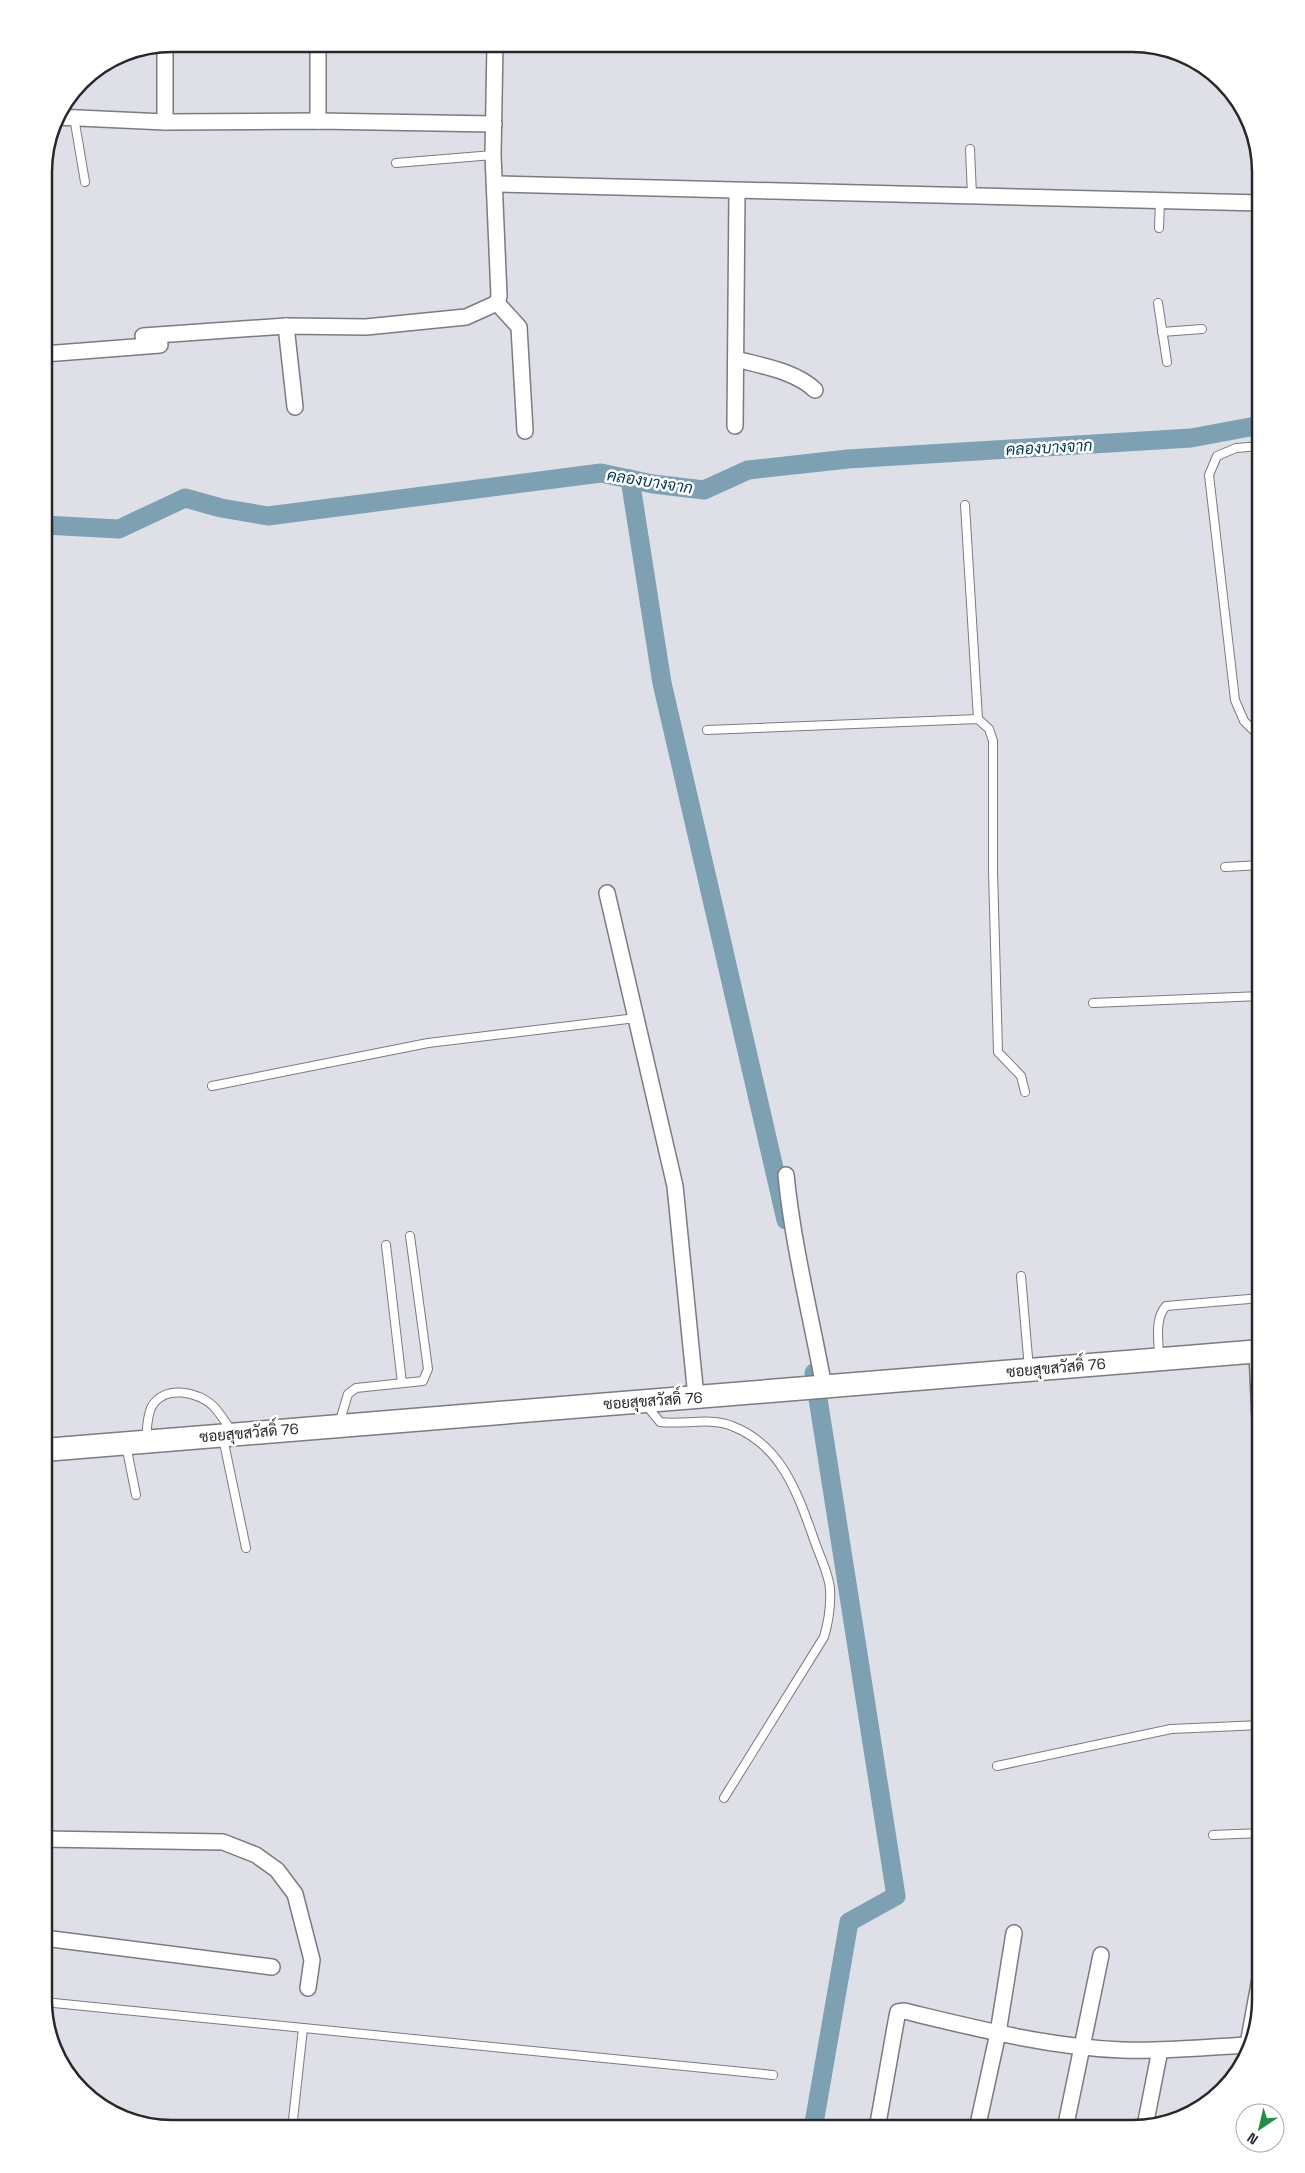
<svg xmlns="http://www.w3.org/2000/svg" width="1305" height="2173" viewBox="0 0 1305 2173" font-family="'Space Grotesk',Sarabun,sans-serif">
<rect width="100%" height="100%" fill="#dedfe7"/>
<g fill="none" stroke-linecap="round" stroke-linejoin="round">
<g stroke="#7da0b3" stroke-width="19">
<polyline points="630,479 662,683 786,1220"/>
<polyline points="44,525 119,529 185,498 221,508 268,516 601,473 653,484 704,490 748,470 848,459 1191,438 1261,425"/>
<polyline points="813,2129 849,1922 896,1896 814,1373"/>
</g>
<g stroke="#7a7b83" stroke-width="10">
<g id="lane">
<polyline points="74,117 85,182"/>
<polyline points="970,149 972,196"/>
<polyline points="396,163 493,155"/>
<polyline points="1159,228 1160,201"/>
<polyline points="1158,303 1167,362"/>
<polyline points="1162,332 1202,329"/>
<polyline points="965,505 978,719"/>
<polyline points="707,730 978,719 989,729 993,741 993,871 998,1052 1021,1076 1025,1092"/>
<polyline points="1261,738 1244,721 1235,700 1209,475 1217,456 1236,448 1261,446"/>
<polyline points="1225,867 1261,865"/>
<polyline points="1093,1003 1261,996"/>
<polyline points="212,1086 428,1043 636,1018"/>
<polyline points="386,1245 402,1383"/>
<polyline points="1021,1276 1029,1369"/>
<path d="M1159 1358C1159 1341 1154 1319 1166 1306L1261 1298"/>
<path d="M646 1405 660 1422C683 1425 711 1417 732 1426 784 1446 799 1498 816 1545 821 1559 829 1575 830 1589 831 1606 829 1620 824 1637L724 1798"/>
<polyline points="339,1424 348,1394 356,1388 423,1381 428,1369 410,1236"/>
<polyline points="223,1438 246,1548"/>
<path d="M146 1439C147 1430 147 1417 151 1408 163 1384 200 1391 215 1408 221 1415 226 1423 231 1430"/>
<polyline points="126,1445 136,1495"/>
<polyline points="997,1766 1171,1729 1261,1725"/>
<polyline points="1213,1835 1261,1833"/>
<polyline points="44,2002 773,2075"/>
<polyline points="292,2129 303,2028"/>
</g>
</g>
<g stroke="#7a7b83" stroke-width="18">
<g id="street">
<polyline points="318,44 318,121"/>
<polyline points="57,117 165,122 318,121 494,124"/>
<polyline points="165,122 165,45"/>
<polyline points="495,184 1261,203"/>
<polyline points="497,303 519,327 525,431"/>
<polyline points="286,326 295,407"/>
<polyline points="143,336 286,326 366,327 466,317 497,303 499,296 493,155 495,44"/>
<polyline points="44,354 160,345"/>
<path d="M736 359C762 366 795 371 815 390"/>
<polyline points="735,426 737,191"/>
<polyline points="607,893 675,1186 696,1397"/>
<path d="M786 1175C793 1246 811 1316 824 1387"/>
<polyline points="1257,1352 1261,1443"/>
<polyline points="44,1839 223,1842 256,1855 277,1870 295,1894 312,1960 308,1988"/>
<polyline points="44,1938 272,1967"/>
<polyline points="1248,2044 1261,1973"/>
<polyline points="1145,2126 1160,2050"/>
<path d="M877 2129 897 2016 898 2012 904 2011C975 2028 1048 2047 1122 2050 1164 2052 1206 2047 1248 2045"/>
<polyline points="977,2129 998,2033 1014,1933"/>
<polyline points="1065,2129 1101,1955"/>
</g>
</g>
<g stroke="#7a7b83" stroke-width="25">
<polyline id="secondary" points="44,1450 1261,1351"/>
</g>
<use href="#lane" stroke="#fff" stroke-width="8"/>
<use href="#street" stroke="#fff" stroke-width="15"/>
<use href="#secondary" stroke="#fff" stroke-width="22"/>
</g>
<g text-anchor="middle" stroke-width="5" stroke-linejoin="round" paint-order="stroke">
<g font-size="15" fill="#28282b" stroke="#fff">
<text transform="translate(1056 1368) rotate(-5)" y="5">ซอยสุขสวัสดิ์ 76</text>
<text transform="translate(653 1401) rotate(-4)" y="5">ซอยสุขสวัสดิ์ 76</text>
<text transform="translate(249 1433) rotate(-5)" y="5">ซอยสุขสวัสดิ์ 76</text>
</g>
<g font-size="16" font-style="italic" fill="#04374c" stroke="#fff">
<text transform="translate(1049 447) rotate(-3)" y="6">คลองบางจาก</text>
<text transform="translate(650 481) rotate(9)" y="6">คลองบางจาก</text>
</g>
</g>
<path d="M0 0H1305V2173H0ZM172 52H1132A120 120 0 0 1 1252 172V2000A120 120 0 0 1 1132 2120H172A120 120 0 0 1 52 2000V172A120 120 0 0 1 172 52Z" fill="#fff" fill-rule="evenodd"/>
<path fill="none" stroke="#28282b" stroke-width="2.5" d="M172 52H1132A120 120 0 0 1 1252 172V2000A120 120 0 0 1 1132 2120H172A120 120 0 0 1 52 2000V172A120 120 0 0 1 172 52Z"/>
<g transform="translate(1260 2128) rotate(215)"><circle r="24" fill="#ffffff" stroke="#a9a9aa"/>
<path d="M0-4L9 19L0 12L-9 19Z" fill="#248c43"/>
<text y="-8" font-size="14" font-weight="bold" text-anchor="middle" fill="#28282b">N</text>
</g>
</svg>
